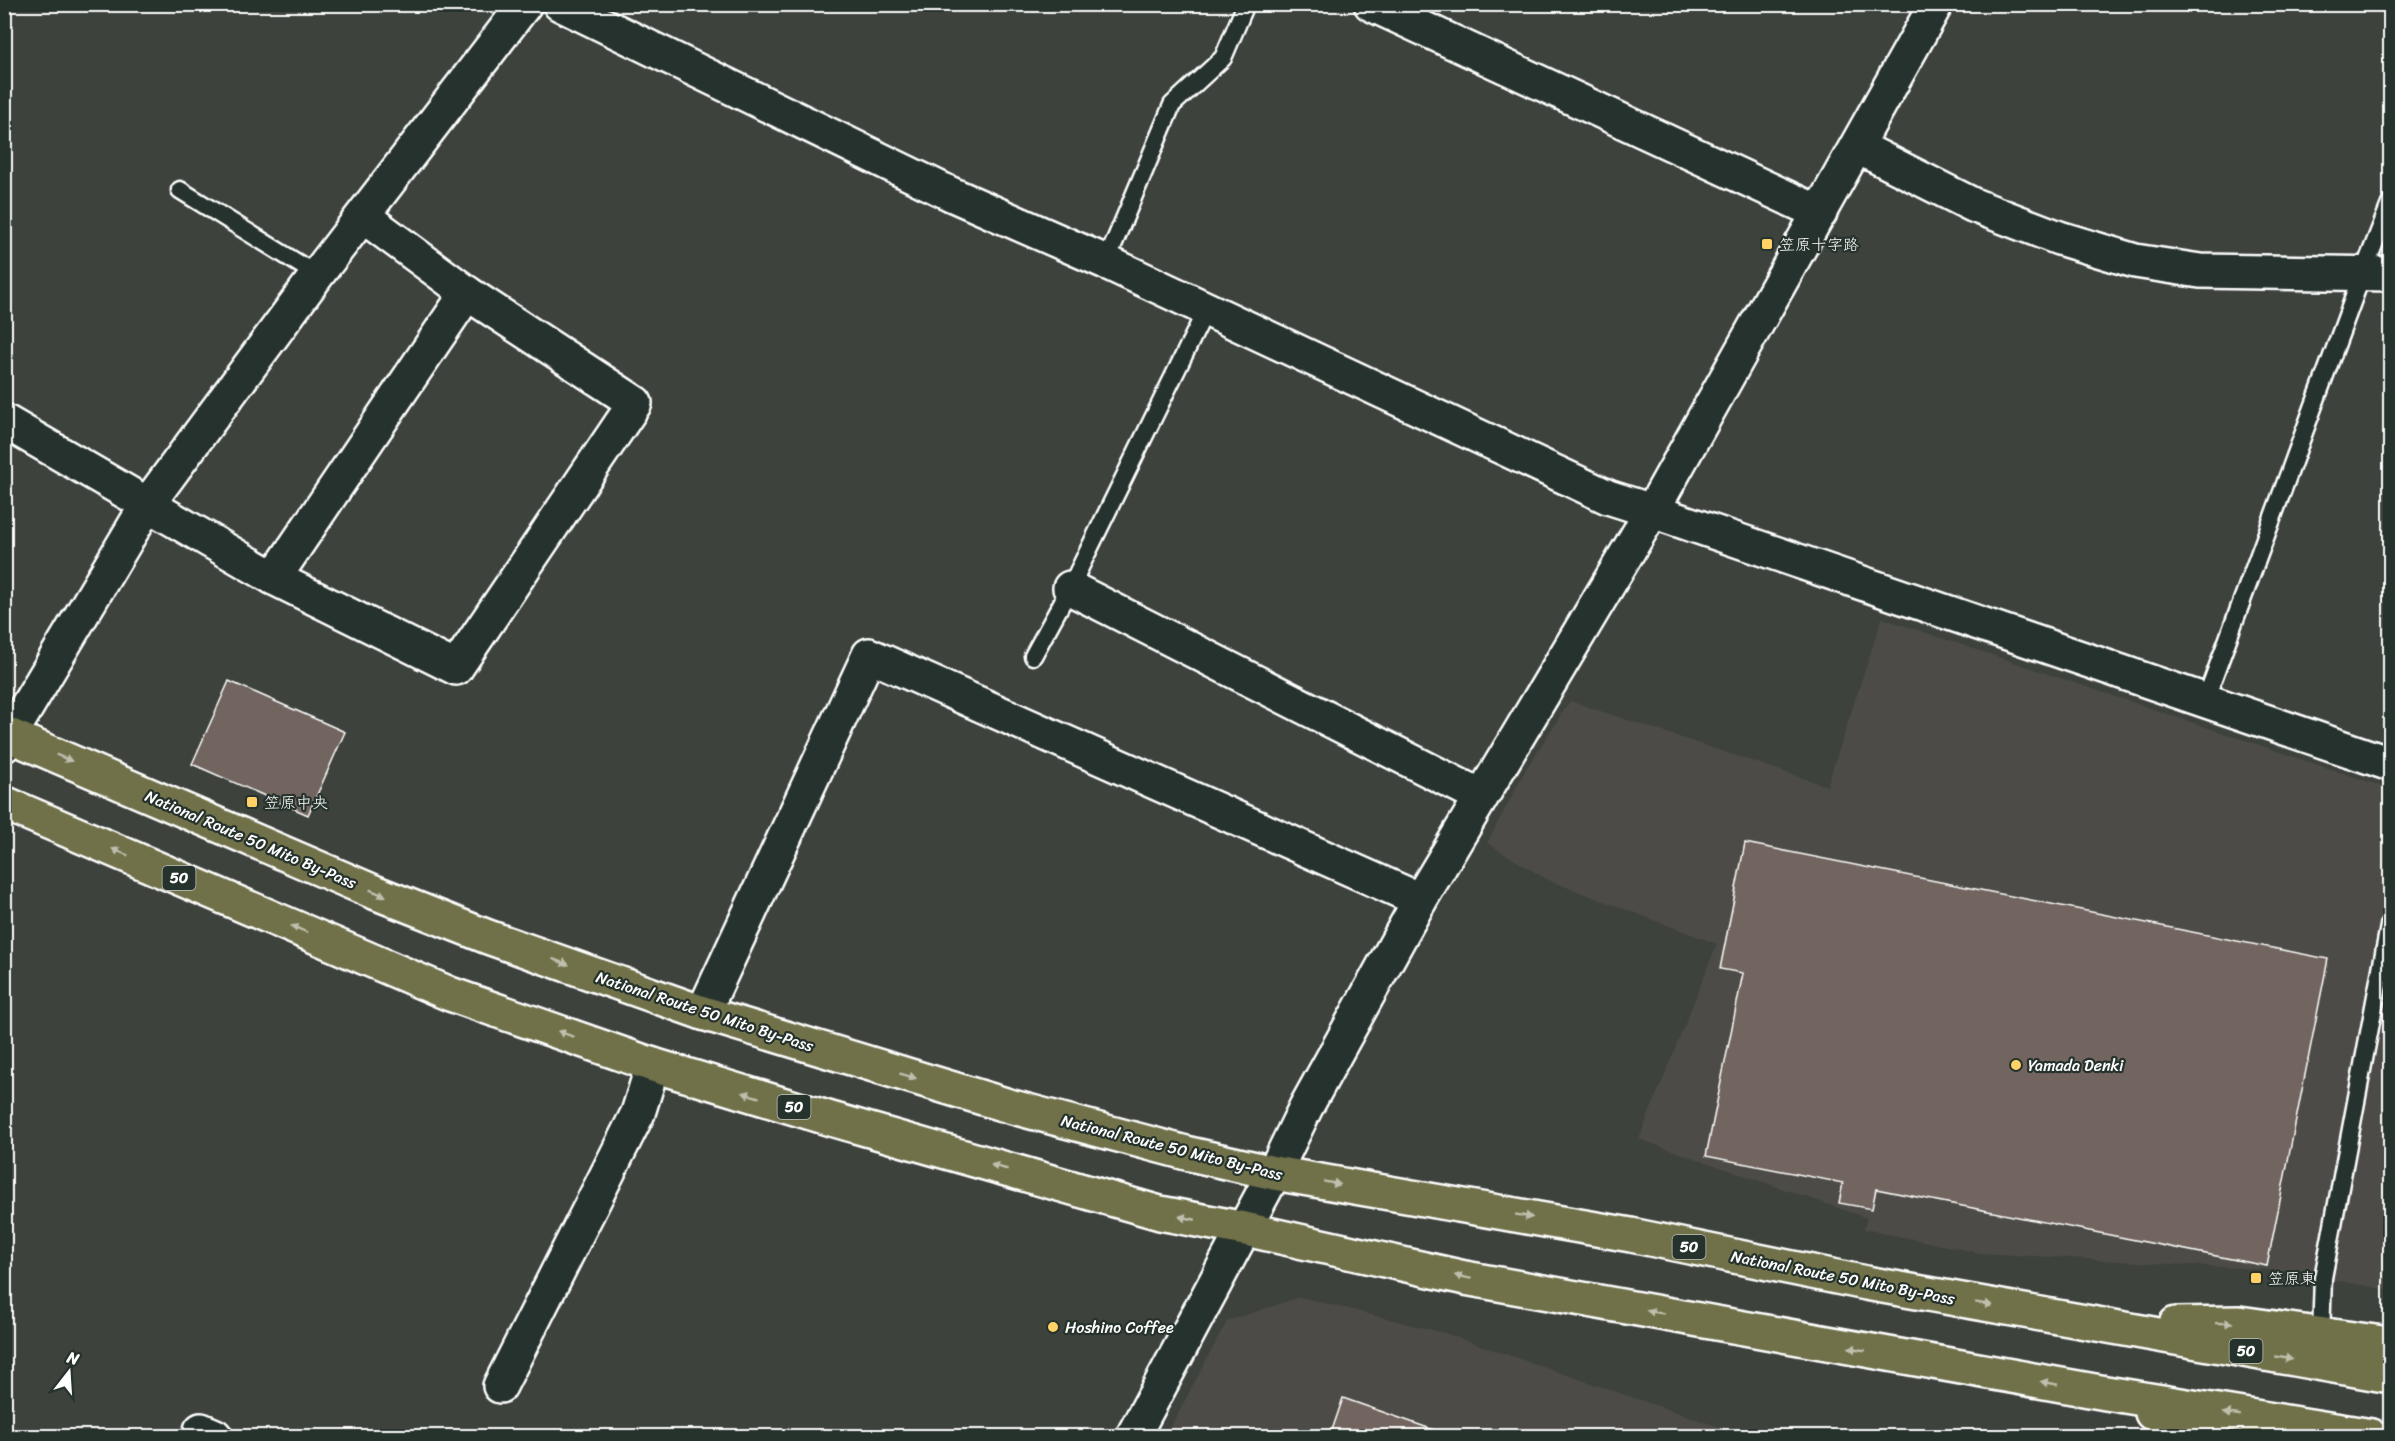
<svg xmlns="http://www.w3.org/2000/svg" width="2395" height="1441" viewBox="0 0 2395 1441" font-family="Sriracha,'Klee One',sans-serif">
<rect width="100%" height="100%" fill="#3d423c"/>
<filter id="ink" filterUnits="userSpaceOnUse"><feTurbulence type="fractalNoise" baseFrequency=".0167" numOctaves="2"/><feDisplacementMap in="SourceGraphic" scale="12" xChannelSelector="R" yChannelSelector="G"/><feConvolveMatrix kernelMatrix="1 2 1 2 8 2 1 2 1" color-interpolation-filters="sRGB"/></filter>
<g filter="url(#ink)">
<g fill="#4d4c46">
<polygon points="1882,618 2390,789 2390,1290 2274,1270 1980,1253 1864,1229 1867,1218 1639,1139 1717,944 1548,880 1487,843 1526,769 1570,701 1827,786"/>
<polygon points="1300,1297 1444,1333 1746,1436 1166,1436 1227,1321"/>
</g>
<g fill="#72655f" stroke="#fff" stroke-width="1.5">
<polygon points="229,681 345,732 308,815 192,764"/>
<polygon points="1745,843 2328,959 2267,1266 1876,1189 1872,1209 1839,1203 1843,1183 1706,1156 1743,973 1720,969"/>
<polygon points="1343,1398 1451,1436 1330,1436"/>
</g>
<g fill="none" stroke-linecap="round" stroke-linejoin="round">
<g stroke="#fff" stroke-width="21">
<g id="service">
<polyline points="180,190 317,275"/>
<polyline points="1106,262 1172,105 1223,58 1246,4"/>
<polyline points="1033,656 1070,588 1206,310"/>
<polyline points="2205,701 2362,275 2390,204"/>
<polyline points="2321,1335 2323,1278 2390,921"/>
</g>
</g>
<g stroke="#fff" stroke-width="38">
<g id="minor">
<polyline points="560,4 951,194 1106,262 1608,497 1652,511"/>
<polyline points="1371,4 1820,213"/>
<polyline points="1858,147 1973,205 2059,238 2135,261 2200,271 2390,274"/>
<polyline points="4,421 274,578 456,668 635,403 467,293 363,216"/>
<polyline points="274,578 467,293"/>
<polyline points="1070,588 1480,796"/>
<polyline points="703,1013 869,655 1420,900"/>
<polyline points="500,1386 638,1113 653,1065"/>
<polyline points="201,1430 215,1436"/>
</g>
</g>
<g stroke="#fff" stroke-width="38">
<g id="tertiary">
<polyline points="1652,511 2390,764"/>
<polyline points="4,745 147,505 317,275 525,4"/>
<polyline points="1133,1436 1274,1173 1306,1107 1420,900 1652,511 1936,4"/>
</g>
</g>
<g stroke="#fff" stroke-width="38">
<g id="trunk">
<polyline points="4,733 374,892 488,937 703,1013 1009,1106 1190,1154 1274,1173 1631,1235 1866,1283 2390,1376"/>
<polyline points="4,803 450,994 653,1065 831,1119 1160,1213 1245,1229 1465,1278 2106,1393 2372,1436"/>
<polyline points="2176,1324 2239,1323 2390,1344"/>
<polyline points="2152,1413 2200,1434 2212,1436"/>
</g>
</g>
<use href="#service" stroke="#26332d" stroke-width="16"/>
<use href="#minor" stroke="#26332d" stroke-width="33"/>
<use href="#tertiary" stroke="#26332d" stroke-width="33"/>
<use href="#trunk" stroke="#70704a" stroke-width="33"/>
</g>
<defs><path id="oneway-solid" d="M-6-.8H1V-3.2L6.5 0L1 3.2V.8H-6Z" transform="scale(1.5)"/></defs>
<g fill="#bfbfae">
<use href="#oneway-solid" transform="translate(64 758) rotate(23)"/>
<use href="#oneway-solid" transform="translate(120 852) rotate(-157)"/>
<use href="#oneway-solid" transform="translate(378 893) rotate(22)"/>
<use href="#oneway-solid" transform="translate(299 929) rotate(-157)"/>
<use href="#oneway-solid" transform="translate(561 962) rotate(20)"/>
<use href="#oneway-solid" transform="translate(566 1034) rotate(-161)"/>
<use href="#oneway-solid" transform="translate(908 1076) rotate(17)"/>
<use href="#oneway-solid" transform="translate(751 1095) rotate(-163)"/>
<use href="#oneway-solid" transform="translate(999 1167) rotate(-164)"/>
<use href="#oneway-solid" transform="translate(1332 1183) rotate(10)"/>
<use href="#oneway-solid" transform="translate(1524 1216) rotate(10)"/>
<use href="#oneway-solid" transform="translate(1187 1218) rotate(-169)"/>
<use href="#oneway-solid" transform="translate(1463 1277) rotate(-168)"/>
<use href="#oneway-solid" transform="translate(1984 1304) rotate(10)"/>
<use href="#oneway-solid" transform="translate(1655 1312) rotate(-170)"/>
<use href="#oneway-solid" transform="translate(2224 1323) rotate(-1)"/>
<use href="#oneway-solid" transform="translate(1857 1349) rotate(-170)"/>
<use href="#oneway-solid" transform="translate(2284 1358) rotate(10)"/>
<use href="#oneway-solid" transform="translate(2049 1383) rotate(-170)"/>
<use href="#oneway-solid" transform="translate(2232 1414) rotate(-171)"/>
</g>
</g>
<g fill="#ffd166" stroke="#26332d" stroke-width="2">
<rect x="1761" y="238" width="12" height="12" rx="3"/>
<rect x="246" y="796" width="12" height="12" rx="3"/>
<circle cx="2016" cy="1065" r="6"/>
<rect x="2250" y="1272" width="12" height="12" rx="3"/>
<circle cx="1053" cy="1327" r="6"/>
</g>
<g text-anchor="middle" stroke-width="4.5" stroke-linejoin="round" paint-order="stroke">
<g fill="#26332d" stroke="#bec2c0" stroke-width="1.5">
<rect x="162.5" y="866" width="33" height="24" rx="4.5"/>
<rect x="777.5" y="1095" width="33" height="24" rx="4.5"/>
<rect x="1672.5" y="1235" width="33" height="24" rx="4.5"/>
<rect x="2229.5" y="1339" width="33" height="24" rx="4.5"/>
</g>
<g font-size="15" font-weight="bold" fill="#fff">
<text x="179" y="883">50</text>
<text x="794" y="1112">50</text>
<text x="1689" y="1252">50</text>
<text x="2246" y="1356">50</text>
</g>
<g font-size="16" fill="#fff" stroke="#26332d" text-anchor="start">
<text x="1779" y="250">笠原十字路</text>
<text x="264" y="808">笠原中央</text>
<text x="2028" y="1071">Yamada Denki</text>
<text x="2268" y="1284">笠原東</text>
<text x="1065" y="1333">Hoshino Coffee</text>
</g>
<g font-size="16" fill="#fff" stroke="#26332d">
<text transform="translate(251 839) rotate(23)" y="6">National Route 50 Mito By-Pass</text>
<text transform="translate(705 1011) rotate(18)" y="6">National Route 50 Mito By-Pass</text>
<text transform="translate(1172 1147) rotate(14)" y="6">National Route 50 Mito By-Pass</text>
<text transform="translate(1843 1277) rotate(11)" y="6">National Route 50 Mito By-Pass</text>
</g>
</g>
<rect width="2395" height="1441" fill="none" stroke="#26332d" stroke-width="24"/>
<rect x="12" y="12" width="2371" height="1417" fill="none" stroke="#fff" stroke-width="2" filter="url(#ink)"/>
<g transform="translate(69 1372) rotate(17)" stroke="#26332d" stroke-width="4.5" paint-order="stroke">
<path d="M0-4.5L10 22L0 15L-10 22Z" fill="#ffffff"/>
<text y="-9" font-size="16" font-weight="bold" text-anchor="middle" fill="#ffffff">N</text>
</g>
</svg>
